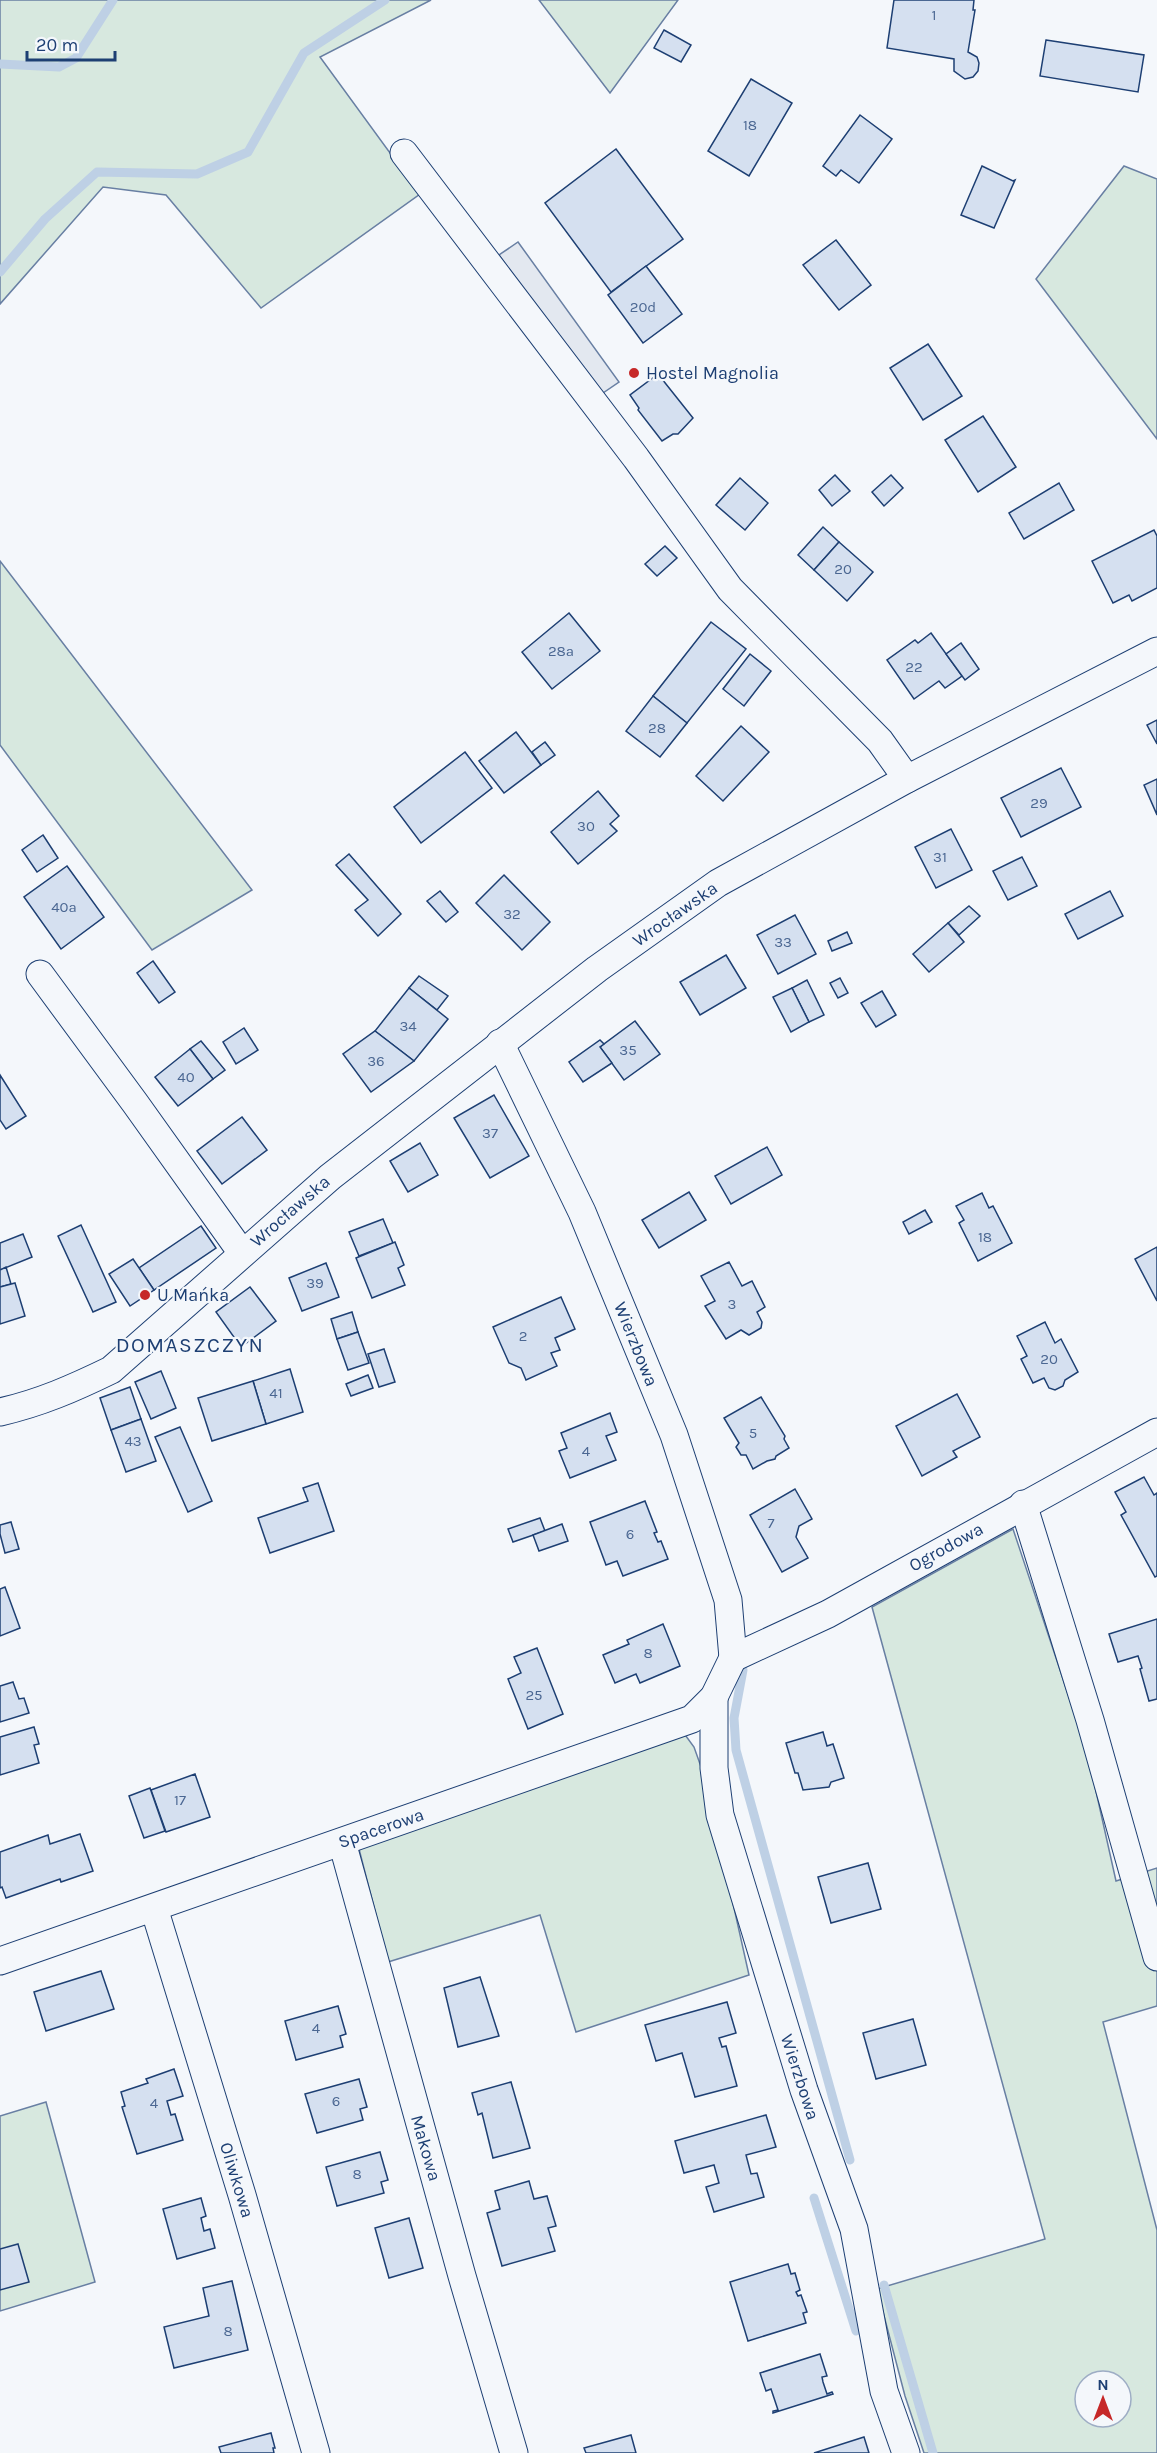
<svg xmlns="http://www.w3.org/2000/svg" width="1157" height="2453" viewBox="0 0 1157 2453" font-family="Karla,sans-serif">
<rect width="100%" height="100%" fill="#f4f7fb"/>
<g fill="#d7e8df" stroke="#687fa3" stroke-width="1.5" fill-rule="evenodd">
<polygon points="0,0 431,0 320,57 420,194 261,308 166,195 103,187 0,304"/>
<polygon points="539,0 678,0 610,93"/>
<polygon points="1124,166 1157,179 1157,439 1036,279"/>
<polygon points="0,561 252,890 152,950 0,745"/>
<path d="M1013 1529 1087 1751 1116 1881 1157 1868V2006L1103 2022 1157 2230V2453H924L905 2396 877 2289 1045 2239 872 1607ZM1085 2381H1121V2417H1085Z"/>
<polygon points="683,1732 694,1747 705,1778 749,1975 576,2032 540,1915 388,1962 358,1845"/>
<polygon points="46,2102 95,2282 0,2311 0,2116"/>
</g>
<polygon fill="#e3e8f0" stroke="#687fa3" stroke-width="1.5" points="518,242 619,382 600,395 499,255"/>
<g fill="none" stroke-linecap="round" stroke-linejoin="round">
<g stroke="#bed0e5" stroke-width="9">
<polyline points="0,64 59,67 76,58 113,0"/>
<polyline points="0,272 45,219 97,172 197,174 248,152 304,53 385,0"/>
<polyline points="743,1670 734,1718 736,1750 850,2160"/>
<polyline points="814,2198 856,2331"/>
<polyline points="884,2285 933,2453"/>
</g>
</g>
<g fill="#d5e0f0" stroke="#1d3f73" stroke-width="1.5">
<polygon points="894,0 974,0 973,10 975,10 968,52 977,57 979,63 978,71 973,77 965,79 954,71 954,59 887,48"/>
<polygon points="664,30 691,45 681,62 654,48"/>
<polygon points="1046,40 1144,55 1138,92 1040,76"/>
<polygon points="751,79 792,103 749,176 708,151"/>
<polygon points="860,115 892,139 859,183 841,170 836,176 823,166"/>
<polygon points="616,149 683,239 611,292 545,203"/>
<polygon points="982,166 1013,181 1015,180 994,228 961,215"/>
<polygon points="836,240 871,285 839,310 803,265"/>
<polygon points="646,266 682,314 643,343 608,295"/>
<polygon points="928,344 962,396 923,420 890,368"/>
<polygon points="658,374 693,418 678,434 673,434 662,441 638,410 639,408 630,395"/>
<polygon points="983,416 1016,467 978,492 945,440"/>
<polygon points="835,475 850,491 832,506 819,490"/>
<polygon points="891,475 903,488 884,506 872,492"/>
<polygon points="740,478 768,503 745,530 716,505"/>
<polygon points="1059,483 1074,510 1024,539 1009,513"/>
<polygon points="823,527 839,542 814,570 798,555"/>
<polygon points="1154,530 1157,536 1157,588 1132,601 1129,595 1113,603 1092,561"/>
<polygon points="839,542 873,572 847,601 814,570"/>
<polygon points="665,546 677,558 657,576 645,564"/>
<polygon points="569,613 600,651 552,689 522,652"/>
<polygon points="711,622 746,649 687,723 653,696"/>
<polygon points="931,633 962,676 945,688 939,681 914,699 887,660 915,640 918,643"/>
<polygon points="961,643 979,669 965,680 946,654"/>
<polygon points="750,654 771,671 744,706 723,689"/>
<polygon points="653,696 687,723 660,757 626,731"/>
<polygon points="1157,720 1157,744 1147,725"/>
<polygon points="741,726 769,752 723,801 696,776"/>
<polygon points="516,732 541,765 504,793 479,761"/>
<polygon points="545,742 555,755 541,765 532,752"/>
<polygon points="465,752 492,788 421,843 394,807"/>
<polygon points="1061,768 1081,807 1021,837 1001,798"/>
<polygon points="1157,779 1157,815 1144,785"/>
<polygon points="598,791 619,816 610,824 617,831 578,864 551,832"/>
<polygon points="951,829 972,870 936,888 915,847"/>
<polygon points="43,835 58,858 37,872 22,850"/>
<polygon points="349,854 401,914 378,936 355,910 368,900 336,865"/>
<polygon points="1022,857 1037,886 1008,900 993,871"/>
<polygon points="67,866 104,917 61,949 24,897"/>
<polygon points="504,875 550,922 522,950 476,903"/>
<polygon points="440,891 458,912 446,922 427,901"/>
<polygon points="1110,891 1123,916 1078,939 1065,914"/>
<polygon points="969,906 980,916 959,935 948,923"/>
<polygon points="795,915 816,954 778,974 757,935"/>
<polygon points="948,923 964,942 929,972 913,954"/>
<polygon points="847,932 852,943 832,951 828,941"/>
<polygon points="726,955 746,988 700,1015 680,982"/>
<polygon points="153,961 175,992 159,1003 137,973"/>
<polygon points="419,976 448,996 437,1010 409,988"/>
<polygon points="840,978 848,993 838,998 830,983"/>
<polygon points="807,980 824,1015 809,1022 792,988"/>
<polygon points="409,988 448,1019 414,1061 375,1031"/>
<polygon points="792,988 809,1022 791,1032 773,997"/>
<polygon points="882,991 896,1015 876,1027 861,1003"/>
<polygon points="635,1021 660,1054 624,1080 600,1047"/>
<polygon points="244,1028 258,1050 236,1064 223,1042"/>
<polygon points="375,1031 414,1061 371,1092 343,1054"/>
<polygon points="600,1040 604,1044 600,1047 612,1063 583,1082 569,1062"/>
<polygon points="201,1041 225,1070 213,1079 190,1049"/>
<polygon points="190,1049 213,1079 178,1106 155,1077"/>
<polygon points="0,1075 26,1116 6,1129 0,1120"/>
<polygon points="494,1095 529,1156 490,1178 454,1118"/>
<polygon points="242,1117 267,1150 222,1184 197,1151"/>
<polygon points="420,1143 438,1175 408,1192 390,1161"/>
<polygon points="767,1147 782,1175 731,1204 715,1176"/>
<polygon points="689,1192 706,1220 659,1248 642,1220"/>
<polygon points="982,1193 989,1208 993,1206 1012,1243 978,1261 959,1223 964,1220 956,1206"/>
<polygon points="925,1210 932,1222 909,1234 903,1222"/>
<polygon points="383,1219 393,1243 359,1256 349,1232"/>
<polygon points="81,1225 116,1302 93,1312 58,1236"/>
<polygon points="201,1226 216,1248 154,1290 139,1268"/>
<polygon points="23,1234 32,1257 0,1270 0,1243"/>
<polygon points="395,1242 404,1265 398,1268 405,1285 372,1298 356,1258"/>
<polygon points="1157,1247 1157,1301 1135,1259"/>
<polygon points="133,1259 154,1290 130,1306 109,1274"/>
<polygon points="729,1262 742,1286 752,1281 765,1307 757,1312 762,1322 761,1328 749,1335 741,1330 726,1339 705,1306 715,1301 701,1276"/>
<polygon points="326,1263 339,1297 302,1311 289,1278"/>
<polygon points="6,1267 11,1284 0,1287 0,1270"/>
<polygon points="15,1283 25,1316 0,1324 0,1287"/>
<polygon points="250,1287 276,1321 241,1347 216,1312"/>
<polygon points="561,1297 575,1329 555,1338 560,1350 551,1353 557,1366 526,1380 521,1368 509,1363 493,1327"/>
<polygon points="352,1312 358,1332 337,1339 331,1319"/>
<polygon points="1045,1322 1055,1343 1061,1339 1078,1372 1065,1380 1063,1386 1055,1390 1049,1388 1044,1378 1033,1383 1021,1359 1027,1356 1017,1336"/>
<polygon points="358,1332 369,1363 348,1370 337,1339"/>
<polygon points="384,1349 395,1382 379,1387 368,1354"/>
<polygon points="290,1369 303,1412 266,1424 253,1381"/>
<polygon points="161,1371 176,1408 151,1419 135,1382"/>
<polygon points="368,1375 373,1388 351,1396 346,1384"/>
<polygon points="253,1381 266,1424 212,1441 198,1398"/>
<polygon points="130,1387 141,1419 111,1430 100,1398"/>
<polygon points="957,1394 980,1437 953,1451 957,1457 922,1476 896,1426"/>
<polygon points="761,1397 785,1436 784,1439 789,1448 776,1456 775,1459 767,1461 753,1469 746,1455 741,1455 736,1447 739,1443 724,1418"/>
<polygon points="610,1413 617,1432 606,1436 616,1460 570,1478 559,1451 567,1448 561,1433"/>
<polygon points="141,1419 156,1461 126,1472 111,1430"/>
<polygon points="180,1427 212,1501 188,1512 155,1437"/>
<polygon points="1144,1477 1154,1495 1157,1493 1157,1576 1155,1577 1121,1515 1126,1512 1115,1492"/>
<polygon points="318,1483 334,1531 270,1553 258,1518 308,1501 303,1488"/>
<polygon points="795,1489 812,1519 799,1526 796,1537 808,1558 782,1572 750,1515"/>
<polygon points="645,1501 657,1532 654,1533 658,1542 661,1541 668,1559 623,1576 617,1561 606,1565 590,1522"/>
<polygon points="540,1518 545,1531 513,1542 508,1529"/>
<polygon points="11,1522 19,1549 5,1553 0,1534 0,1525"/>
<polygon points="562,1524 568,1541 539,1551 533,1535"/>
<polygon points="5,1587 20,1628 0,1636 0,1589"/>
<polygon points="1157,1619 1157,1699 1149,1701 1140,1669 1142,1668 1138,1656 1118,1662 1109,1634"/>
<polygon points="663,1624 680,1666 640,1683 636,1674 615,1683 603,1655 629,1644 627,1640"/>
<polygon points="537,1648 563,1714 528,1729 508,1679 521,1673 514,1657"/>
<polygon points="13,1682 19,1699 24,1698 29,1713 0,1722 0,1686"/>
<polygon points="34,1727 39,1744 34,1745 39,1763 0,1775 0,1737"/>
<polygon points="823,1732 827,1746 833,1744 844,1778 831,1782 829,1787 803,1790 798,1773 795,1773 786,1743"/>
<polygon points="195,1774 210,1817 166,1832 151,1790"/>
<polygon points="150,1788 165,1831 144,1838 129,1796"/>
<polygon points="80,1834 93,1871 61,1882 60,1879 6,1898 2,1887 0,1888 0,1852 48,1835 50,1844"/>
<polygon points="868,1863 881,1909 831,1923 818,1877"/>
<polygon points="101,1971 114,2009 46,2031 34,1992"/>
<polygon points="480,1977 499,2036 458,2047 444,1988"/>
<polygon points="727,2002 736,2033 719,2038 722,2047 726,2046 737,2086 695,2097 682,2053 656,2061 645,2025"/>
<polygon points="338,2006 346,2034 340,2036 343,2047 296,2060 285,2021"/>
<polygon points="913,2019 926,2065 876,2079 863,2033"/>
<polygon points="174,2069 183,2096 167,2101 171,2115 175,2114 183,2140 137,2154 122,2107 125,2106 121,2092 148,2083 146,2079"/>
<polygon points="359,2079 367,2107 360,2109 363,2120 317,2133 305,2094"/>
<polygon points="511,2082 530,2148 493,2158 482,2113 478,2115 472,2093"/>
<polygon points="766,2115 776,2147 746,2155 751,2174 757,2173 764,2197 714,2212 706,2187 719,2183 714,2165 684,2173 675,2141"/>
<polygon points="380,2152 388,2180 381,2182 384,2193 337,2206 326,2167"/>
<polygon points="529,2181 534,2199 547,2196 556,2226 548,2228 555,2251 502,2266 487,2213 500,2209 495,2191"/>
<polygon points="201,2198 206,2216 201,2218 204,2231 210,2229 215,2248 177,2259 163,2209"/>
<polygon points="409,2218 423,2268 389,2278 375,2228"/>
<polygon points="18,2244 29,2282 0,2290 0,2249"/>
<polygon points="788,2264 791,2274 795,2273 800,2290 796,2292 798,2296 801,2295 807,2312 803,2313 806,2323 748,2341 730,2282"/>
<polygon points="232,2281 248,2350 174,2368 164,2327 209,2316 203,2288"/>
<polygon points="820,2354 827,2376 822,2377 823,2382 827,2394 832,2392 833,2394 773,2413 773,2411 778,2410 771,2389 766,2391 760,2373"/>
<polygon points="271,2433 275,2448 273,2448 274,2453 221,2453 219,2447"/>
<polygon points="631,2435 636,2453 586,2453 584,2448"/>
<polygon points="864,2437 869,2453 814,2453"/>
</g>
<g fill="none" stroke-linecap="round" stroke-linejoin="round">
<g stroke="#1d3f73" stroke-width="29">
<g id="minor">
<polyline points="404,153 636,458 730,589 880,741 907,779"/>
<polyline points="40,974 135,1103 242,1253"/>
<polyline points="500,1043 582,1212 674,1435 728,1600 733,1658"/>
<path d="M0 1412C40 1403 74 1388 111 1370L330 1177 597 969 718 883 907 779 1157 651"/>
<polyline points="1023,1504 1090,1720 1157,1957"/>
<polyline points="733,1658 828,1614 1157,1432"/>
<polyline points="714,1697 714,1768 720,1815 804,2090 854,2229 884,2391 906,2453"/>
<polyline points="342,1842 462,2276 514,2453"/>
<polyline points="154,1908 242,2195 316,2453"/>
<polyline points="0,1961 692,1719 714,1697 733,1658"/>
</g>
</g>
<use href="#minor" stroke="#f4f7fb" stroke-width="27"/>
</g>
<g fill="#c62828" stroke="#f4f7fb" stroke-width="2">
<circle cx="634" cy="373" r="6"/>
<circle cx="145" cy="1295" r="6"/>
</g>
<g text-anchor="middle" stroke-width="4.5" stroke-linejoin="round" paint-order="stroke">
<g font-size="15" fill="#4b6792">
<text x="934" y="20">1</text>
<text x="750" y="130">18</text>
<text x="643" y="312">20d</text>
<text x="843" y="574">20</text>
<text x="561" y="656">28a</text>
<text x="914" y="672">22</text>
<text x="657" y="733">28</text>
<text x="1039" y="808">29</text>
<text x="586" y="831">30</text>
<text x="940" y="862">31</text>
<text x="64" y="912">40a</text>
<text x="512" y="919">32</text>
<text x="783" y="947">33</text>
<text x="408" y="1031">34</text>
<text x="628" y="1055">35</text>
<text x="376" y="1066">36</text>
<text x="186" y="1082">40</text>
<text x="490" y="1138">37</text>
<text x="985" y="1242">18</text>
<text x="315" y="1288">39</text>
<text x="732" y="1309">3</text>
<text x="523" y="1341">2</text>
<text x="1049" y="1364">20</text>
<text x="276" y="1398">41</text>
<text x="753" y="1438">5</text>
<text x="133" y="1446">43</text>
<text x="586" y="1456">4</text>
<text x="771" y="1528">7</text>
<text x="630" y="1539">6</text>
<text x="648" y="1658">8</text>
<text x="534" y="1700">25</text>
<text x="180" y="1805">17</text>
<text x="316" y="2033">4</text>
<text x="336" y="2106">6</text>
<text x="154" y="2108">4</text>
<text x="357" y="2179">8</text>
<text x="228" y="2336">8</text>
</g>
<g font-size="18" fill="#1d3f73" stroke="#f4f7fb" text-anchor="start">
<text x="646" y="379">Hostel Magnolia</text>
<text x="157" y="1301">U Mańka</text>
</g>
<g font-size="18" fill="#1d3f73" stroke="#f4f7fb">
<text transform="translate(675 914) rotate(-35)" y="6">Wrocławska</text>
<text transform="translate(290 1211) rotate(-41)" y="6">Wrocławska</text>
<text transform="translate(636 1344) rotate(68)" y="6">Wierzbowa</text>
<text transform="translate(946 1547) rotate(-29)" y="6">Ogrodowa</text>
<text transform="translate(381 1828) rotate(-19)" y="6">Spacerowa</text>
<text transform="translate(800 2077) rotate(72)" y="6">Wierzbowa</text>
<text transform="translate(426 2148) rotate(74)" y="6">Makowa</text>
<text transform="translate(237 2180) rotate(73)" y="6">Oliwkowa</text>
</g>
<g font-size="21" letter-spacing="1.5" fill="#1d3f73" stroke="#f4f7fb">
<text x="190" y="1352">DOMASZCZYN</text>
</g>
</g>
<g transform="translate(1103 2399)"><circle r="28" fill="#f4f7fb" stroke="#9eadc5" stroke-width="1.5"/>
<path d="M0-4.5L10 22L0 15L-10 22Z" fill="#c62828"/>
<text y="-9" font-size="16" font-weight="bold" text-anchor="middle" fill="#1d3f73">N</text>
</g>
<path d="M27 51v9h88v-9" fill="none" stroke="#1d3f73" stroke-width="3"/>
<text x="36" y="51" font-size="18" fill="#1d3f73" stroke="#f4f7fb" stroke-width="4.5" paint-order="stroke">20 m</text>
</svg>
